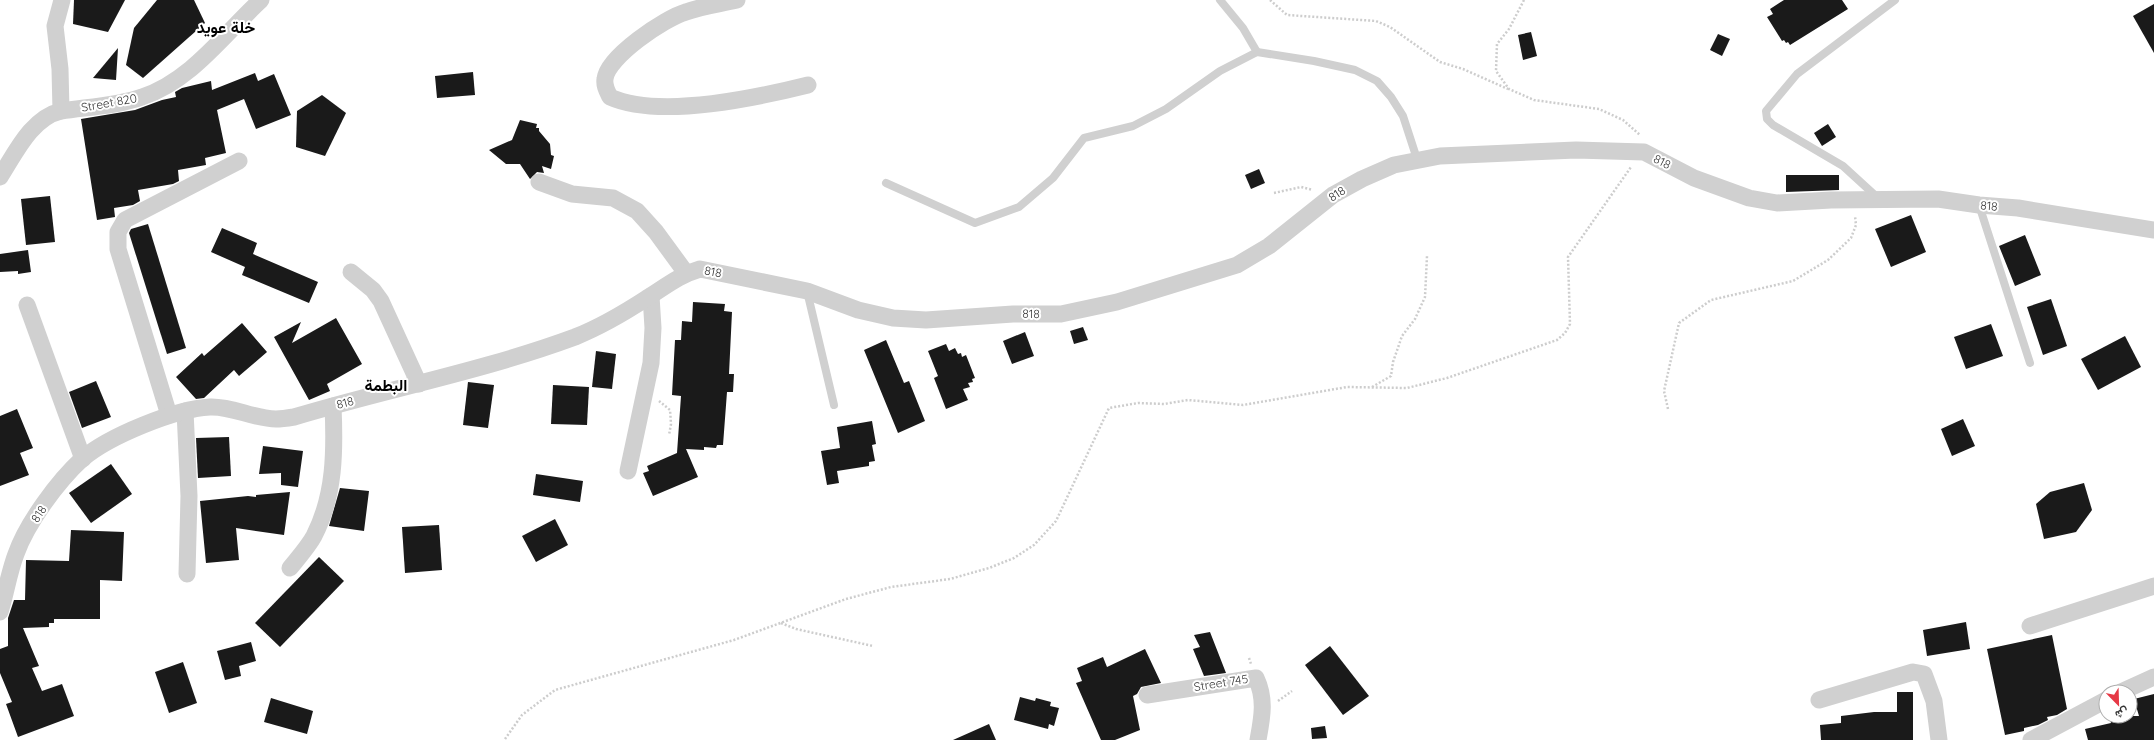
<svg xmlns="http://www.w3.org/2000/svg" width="2154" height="740" viewBox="0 0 2154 740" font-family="Quicksand,Vazirmatn,sans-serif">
<rect width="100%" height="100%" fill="#fff"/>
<g fill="#1a1a1a">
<polygon points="74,0 125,0 108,32 73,24"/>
<polygon points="157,0 194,0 205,23 143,78 126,65 134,28"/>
<polygon points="1784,0 1842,0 1848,9 1790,45 1788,42 1786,43 1784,40 1782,41 1767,17 1773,14 1770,9"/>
<polygon points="2154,4 2154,53 2133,16"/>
<polygon points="1531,32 1537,56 1523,60 1518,35"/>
<polygon points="1718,34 1730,39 1722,56 1710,50"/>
<polygon points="118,48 116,80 93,78"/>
<polygon points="473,72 475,95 437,98 435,76"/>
<polygon points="255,73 258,81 274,74 291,115 256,129 244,99 217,110 226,153 205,158 206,165 178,170 179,181 173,184 138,190 140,201 133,205 114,208 115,217 97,220 81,119 135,110 162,100 176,97 175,92 182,88 211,81 212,90"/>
<polygon points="322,95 346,113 325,156 296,147 297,111"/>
<polygon points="520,120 537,124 536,128 539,128 539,131 550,144 551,155 554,156 551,169 542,166 544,173 537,172 530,179 520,164 506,164 489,150 512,140"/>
<polygon points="1828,124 1836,137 1822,146 1814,133"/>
<polygon points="1259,169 1265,183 1251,189 1245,175"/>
<polygon points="1786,175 1839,175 1839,190 1786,192"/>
<polygon points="50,196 55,242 26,245 21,199"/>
<polygon points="1911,215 1926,252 1891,267 1875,229"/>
<polygon points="148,224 186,348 167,354 129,233 131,229"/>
<polygon points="222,228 257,243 253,254 318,282 309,303 242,275 245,267 211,252"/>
<polygon points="2025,235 2041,275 2015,286 1999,246"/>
<polygon points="28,250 31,272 18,274 18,271 0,272 0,254"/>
<polygon points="2051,299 2067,346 2043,355 2027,307"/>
<polygon points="693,302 725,304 724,311 732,312 729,374 734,374 733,392 727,392 723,445 717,445 716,448 704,447 704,450 686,449 698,477 653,496 643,473 649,471 647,466 677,453 681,396 672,395 675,340 681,340 682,321 692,322"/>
<polygon points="336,318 362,364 327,384 330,391 309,400 274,337 301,322 292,343"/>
<polygon points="242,323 267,352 239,376 234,370 204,398 196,399 176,377 202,353 204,356"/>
<polygon points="1991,324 2003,356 1966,369 1954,337"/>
<polygon points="1083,327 1088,340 1074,344 1070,331"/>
<polygon points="1025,332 1034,356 1012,364 1003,341"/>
<polygon points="2125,336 2141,367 2098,390 2081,359"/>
<polygon points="886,340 904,383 909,381 925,421 898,433 864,350"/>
<polygon points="946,344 949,351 955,348 958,354 961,353 962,357 966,355 975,378 972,379 973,382 968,383 970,387 963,389 968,400 946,409 934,378 938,376 928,351"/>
<polygon points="596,351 616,354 612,389 592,387"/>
<polygon points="96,381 111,417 82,428 69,392"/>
<polygon points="468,382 494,385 488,428 463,425"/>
<polygon points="553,385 589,387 587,425 551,424"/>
<polygon points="17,409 33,448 20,453 29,475 0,486 0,416"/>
<polygon points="1963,419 1975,446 1952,456 1941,429"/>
<polygon points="872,421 876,444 872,445 875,461 869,462 869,466 837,471 839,483 827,485 821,451 840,448 837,427"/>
<polygon points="229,437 231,476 198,478 196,438"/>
<polygon points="263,446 303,451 298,487 281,485 281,473 259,474"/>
<polygon points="111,464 132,494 91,523 69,493"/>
<polygon points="536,474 583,481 580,502 533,495"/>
<polygon points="2084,483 2092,510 2076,532 2044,539 2036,504 2050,492"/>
<polygon points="340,488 369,491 364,531 329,526"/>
<polygon points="290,492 284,535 236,528 239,560 206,563 200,501 248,496 256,497 256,495"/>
<polygon points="555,519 568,545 536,562 522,536"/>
<polygon points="439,525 442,570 405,573 402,527"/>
<polygon points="71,530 124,532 122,581 100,580 100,619 54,619 54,623 49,623 49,627 23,628 39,666 32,668 42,691 62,684 74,716 18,737 6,704 12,702 0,673 0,649 8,646 8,618 14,600 25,600 26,560 69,561"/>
<polygon points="319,557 344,581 280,647 255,623"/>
<polygon points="1966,622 1970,649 1927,656 1923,630"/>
<polygon points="1210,632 1226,673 1204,676 1193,649 1200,647 1194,635"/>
<polygon points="2052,635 2067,709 2057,715 2047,717 2048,720 2038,725 2024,728 2024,731 2005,735 1987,649"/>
<polygon points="251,642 256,661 239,666 241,676 225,680 217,651"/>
<polygon points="1330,646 1369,696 1343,715 1305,665"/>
<polygon points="1145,649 1161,683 1141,687 1137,694 1133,696 1140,730 1115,740 1101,740 1076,683 1082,681 1077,668 1103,657 1107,667"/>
<polygon points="183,662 197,703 169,713 155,672"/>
<polygon points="1897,692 1913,692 1913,740 1821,740 1820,725 1841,723 1841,716 1874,712 1897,712"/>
<polygon points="2154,694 2154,740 2088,740 2085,729 2111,723 2109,716 2139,716 2134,699"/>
<polygon points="1020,697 1035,701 1036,698 1051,702 1050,706 1059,708 1054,726 1049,724 1048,729 1014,720"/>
<polygon points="271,698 313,711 307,734 264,722"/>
<polygon points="989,724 996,740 953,740"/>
<polygon points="1325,726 1327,738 1312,739 1311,728"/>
</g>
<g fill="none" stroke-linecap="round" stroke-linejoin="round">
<g stroke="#cdcdcd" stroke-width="2.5" stroke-dasharray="2 2" stroke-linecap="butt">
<polyline points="1270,0 1287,15 1376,21 1390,27 1440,62 1463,69 1508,89"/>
<polyline points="1524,0 1509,29 1497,44 1496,71 1509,89 1534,100 1599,109 1623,120 1640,135"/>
<polyline points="1274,193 1301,187 1313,190"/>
<polyline points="1372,387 1391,376 1393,362 1402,336 1415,319 1425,297 1427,256"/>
<polyline points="659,401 670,410 671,424 669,435"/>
<polyline points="1668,409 1664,391 1679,323 1711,300 1793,281 1828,260 1851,238 1856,225 1855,216"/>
<polyline points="781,623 796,629 873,646"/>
<polyline points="1249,658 1251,664"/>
<polyline points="1278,701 1292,691"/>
<polyline points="505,739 522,715 555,690 734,640 846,599 891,587 950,579 989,568 1014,558 1034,545 1056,521 1109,408 1138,403 1164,404 1188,400 1243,405 1347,387 1407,388 1447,378 1557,340 1565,333 1570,324 1568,257 1631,167"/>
</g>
<g stroke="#d0d0d0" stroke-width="8">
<polyline points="1220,0 1243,28 1257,52"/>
<polyline points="886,183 975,223 1019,207 1053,178 1084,138 1133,126 1166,109 1220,71 1257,52 1314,61 1355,70 1377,81 1391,97 1403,116 1417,159"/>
<polyline points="1878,198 1843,166 1773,125 1767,119 1766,111 1797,74 1895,0"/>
<polyline points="1979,205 2030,363"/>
<polyline points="807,291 834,405"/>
</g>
<g stroke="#d0d0d0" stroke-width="17">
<path d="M737 0C720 4 702 6 686 12 665 18 607 57 605 79 604 86 607 91 610 97 659 119 756 98 808 85"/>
<polyline points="61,111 60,69 55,26 62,0"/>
<path d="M0 177C15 154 31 118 61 111 87 107 117 106 142 97 191 81 224 34 261 0"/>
<polyline points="539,182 572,194 613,198 637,211 656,232 686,273"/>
<polyline points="351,272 373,290 381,301 419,384"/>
<polyline points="27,305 83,459"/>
<polyline points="185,411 189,496 187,574"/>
<polyline points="169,415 118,249 118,232 125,220 239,161"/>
<polyline points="628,471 651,363 653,328 651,296"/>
<path d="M290 568C298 558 308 547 314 536 335 495 335 450 333 406"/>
<path d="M0 612C6 593 9 572 16 554 27 523 58 481 82 459 109 436 175 409 210 407 233 406 253 419 276 419 282 419 288 418 294 417 387 389 483 371 575 337 600 327 624 313 647 298 665 287 679 275 700 269L807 291 858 310 893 318 926 320 1013 314H1061L1117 302 1237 265 1269 246 1333 195 1362 179 1394 165 1440 156 1576 150 1644 152 1694 178 1749 198 1777 203 1831 200 1938 199 1979 205 2018 208 2154 230"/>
<polyline points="2030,626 2154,586"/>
<polyline points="2121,692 2154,677"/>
<path d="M1147 695 1256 678C1266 699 1262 718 1258 740"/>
<polyline points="1819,700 1913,672 1924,674 1934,701 1939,740"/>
<polyline points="2031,740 2106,700"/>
</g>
</g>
<g text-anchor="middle" stroke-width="4" stroke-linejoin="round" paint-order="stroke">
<g font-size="12" fill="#333" stroke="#fff">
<text transform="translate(109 103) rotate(-10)" y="4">Street 820</text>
<text transform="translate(1662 162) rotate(27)" y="4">818</text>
<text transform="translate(1337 194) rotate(-33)" y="4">818</text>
<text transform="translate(1989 206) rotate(5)" y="4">818</text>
<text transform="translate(713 272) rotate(11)" y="4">818</text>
<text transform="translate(1031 314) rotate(1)" y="4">818</text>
<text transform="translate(345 403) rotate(-15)" y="4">818</text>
<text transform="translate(39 514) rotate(-56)" y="4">818</text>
<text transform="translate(1221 683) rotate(-9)" y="4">Street 745</text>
</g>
<g font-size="16" font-weight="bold" fill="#000" stroke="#fff">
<text x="226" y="33">خلة عويد</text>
<text x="386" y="391">البطمة</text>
</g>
</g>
<g transform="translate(2118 704) rotate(157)"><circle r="19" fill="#ffffff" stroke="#adadad"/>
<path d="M0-3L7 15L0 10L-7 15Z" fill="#e63946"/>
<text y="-6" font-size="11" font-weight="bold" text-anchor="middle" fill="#333333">ش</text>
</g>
</svg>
